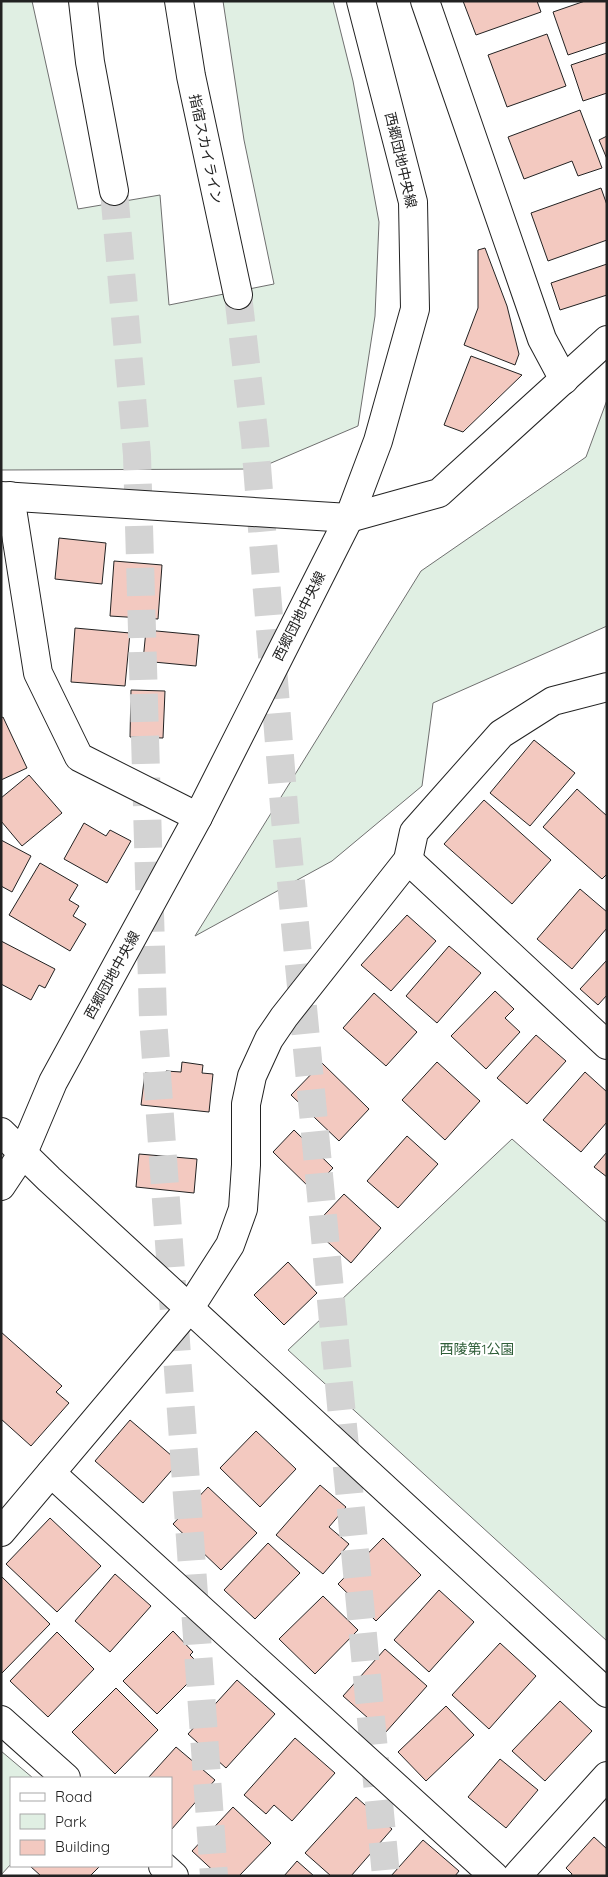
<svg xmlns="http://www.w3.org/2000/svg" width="608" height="1877" viewBox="0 0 608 1877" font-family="Quicksand,'Noto Sans JP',sans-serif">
<rect width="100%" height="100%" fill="#fff"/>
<g fill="#e0efe3" stroke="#6f6f6f">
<polygon points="1,1 32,1 78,209 160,195 169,305 274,284 244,140 223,1 333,1 353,81 379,222 375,316 358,426 257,469 1,470"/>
<polygon points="607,400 607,626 433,703 422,786 332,861 195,936 421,571 586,457"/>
<polygon points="512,1139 607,1223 607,1641 288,1350"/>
<polygon points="1,1751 33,1778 11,1778 11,1864 1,1875"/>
</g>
<g fill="#f3c9c0" stroke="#222">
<polygon points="463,1 537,1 541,12 476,35"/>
<polygon points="585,1 607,1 607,42 568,55 553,12"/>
<polygon points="547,34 566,86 507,107 488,55"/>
<polygon points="607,53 607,93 583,101 571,65"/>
<polygon points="580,110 602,168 578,176 572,161 524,179 508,137"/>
<polygon points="607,136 607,159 599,140"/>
<polygon points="601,188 607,205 607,240 548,261 531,213"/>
<polygon points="485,248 507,306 519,354 515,365 464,345 478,308 478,250"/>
<polygon points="607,264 607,295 560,310 551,283"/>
<polygon points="471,356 522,375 463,432 444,425"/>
<polygon points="59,538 106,543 102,584 55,579"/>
<polygon points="114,561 162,565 158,619 110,616"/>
<polygon points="75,628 130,633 125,686 71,682"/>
<polygon points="146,630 199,635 196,666 143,661"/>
<polygon points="131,690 165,691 163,738 130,737"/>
<polygon points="3,717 27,768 1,780 1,718"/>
<polygon points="534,740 575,773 530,826 490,793"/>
<polygon points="29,775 62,813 22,846 1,821 1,798"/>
<polygon points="577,789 607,816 607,874 602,879 543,827"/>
<polygon points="484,800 551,860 512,904 444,844"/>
<polygon points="84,823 106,836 110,830 131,841 107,883 64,859"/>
<polygon points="1,840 31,856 12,892 1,886"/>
<polygon points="40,863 78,885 69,900 79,906 73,916 86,924 70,951 9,915"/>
<polygon points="580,889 607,912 607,928 572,969 537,939"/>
<polygon points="407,915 436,941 391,991 361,965"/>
<polygon points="1,941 55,969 45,988 39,985 31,1000 1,984"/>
<polygon points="449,946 481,973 437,1023 406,996"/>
<polygon points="607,960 607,995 598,1005 580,989"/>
<polygon points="495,991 514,1009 505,1018 520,1032 486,1069 451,1036"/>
<polygon points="374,993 417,1032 386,1066 343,1028"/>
<polygon points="536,1035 566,1061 527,1104 497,1078"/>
<polygon points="182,1062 203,1065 202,1073 213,1074 209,1112 141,1105 145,1073 166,1075 166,1071 181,1072"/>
<polygon points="437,1062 480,1101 445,1140 402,1100"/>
<polygon points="322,1063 369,1109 339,1141 291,1095"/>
<polygon points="585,1072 607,1092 607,1122 581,1152 543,1120"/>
<polygon points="294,1130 333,1168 312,1190 273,1152"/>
<polygon points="407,1136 438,1164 398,1208 367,1181"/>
<polygon points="607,1152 607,1177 594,1167"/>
<polygon points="139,1154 197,1159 194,1193 136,1187"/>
<polygon points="344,1194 381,1228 351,1263 312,1228"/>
<polygon points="288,1262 317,1293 284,1325 254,1295"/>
<polygon points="1,1332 62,1386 56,1392 69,1403 31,1446 1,1419"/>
<polygon points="130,1420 179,1462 143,1503 95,1461"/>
<polygon points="256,1431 296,1469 260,1507 220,1468"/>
<polygon points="320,1485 346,1507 329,1527 349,1544 323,1574 276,1535"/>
<polygon points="208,1487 257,1533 221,1570 173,1524"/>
<polygon points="50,1518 101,1566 57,1612 6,1564"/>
<polygon points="383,1538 421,1575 376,1621 338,1584"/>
<polygon points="268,1543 300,1573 255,1619 224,1590"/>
<polygon points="115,1574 151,1606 110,1652 75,1621"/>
<polygon points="1,1576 50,1624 1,1674"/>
<polygon points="439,1590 474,1622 429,1672 394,1640"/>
<polygon points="323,1596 358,1630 315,1674 279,1639"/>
<polygon points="173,1631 193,1652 190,1655 203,1668 157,1714 123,1681"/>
<polygon points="57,1632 94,1669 48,1717 10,1681"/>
<polygon points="500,1643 536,1676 489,1729 452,1695"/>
<polygon points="385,1649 427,1686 385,1733 343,1696"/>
<polygon points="237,1680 275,1714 226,1768 188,1734"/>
<polygon points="116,1688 158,1730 115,1774 72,1732"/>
<polygon points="560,1701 592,1731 545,1781 512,1751"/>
<polygon points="446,1706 474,1735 426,1781 398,1752"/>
<polygon points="295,1738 335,1773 292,1821 274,1805 266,1814 244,1795"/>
<polygon points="176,1747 215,1780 171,1830 171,1778 148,1778"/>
<polygon points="500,1759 538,1790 506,1828 468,1797"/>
<polygon points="356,1797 392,1829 351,1876 331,1876 305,1853"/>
<polygon points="233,1807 271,1843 239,1876 219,1876 192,1851"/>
<polygon points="594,1837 607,1849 607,1876 571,1876 572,1874 566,1868"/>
<polygon points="423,1840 459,1871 455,1876 391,1876"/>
<polygon points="297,1861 314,1876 284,1876"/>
<polygon points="30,1866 100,1866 90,1876 41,1876"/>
</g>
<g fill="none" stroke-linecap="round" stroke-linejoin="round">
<g stroke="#d3d3d3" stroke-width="28" stroke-dasharray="28 14" stroke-linecap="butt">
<polyline points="114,191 137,455 153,1018 214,1876"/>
<polyline points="238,295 255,441 285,819 386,1876"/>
</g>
<g stroke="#222" stroke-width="30">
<g id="minor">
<polyline points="425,1 542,339 564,380"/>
<polyline points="1,496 349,518 439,493 607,340"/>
<polyline points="10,496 38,673 79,757 198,817"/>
<polyline points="408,860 607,1045"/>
<polyline points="1,1132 49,1179 607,1693"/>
<polyline points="1,1186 23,1153 53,1082 198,817 349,518 378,441 415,309 413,202 361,1"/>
<polyline points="51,1473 494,1876"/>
<polyline points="1,1532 189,1309 230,1245 243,1209 246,1165 246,1104 252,1076 269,1039 284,1017 408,860 414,832 501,734 553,701 607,687"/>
<polyline points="1,1720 66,1778"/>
<polyline points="163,1866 174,1876"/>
<polyline points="517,1876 607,1776"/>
</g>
</g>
<g stroke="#222" stroke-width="30">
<g id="highway">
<polyline points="83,1 90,62 114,191"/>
<polyline points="179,1 191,76 238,295"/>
</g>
</g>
<use href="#minor" stroke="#fff" stroke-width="28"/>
<use href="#highway" stroke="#fff" stroke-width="28"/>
</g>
<g text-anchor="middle" stroke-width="4" stroke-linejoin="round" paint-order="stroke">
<g font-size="14" fill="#222" stroke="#fff">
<text transform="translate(206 149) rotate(78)" y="5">指宿スカイライン</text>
<text transform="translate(401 160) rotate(77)" y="5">西郷団地中央線</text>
<text transform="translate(299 616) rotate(-63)" y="5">西郷団地中央線</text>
<text transform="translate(112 975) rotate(-61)" y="5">西郷団地中央線</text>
</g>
<g font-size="14" fill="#2f5e38" stroke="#fff">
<text x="477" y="1354">西陵第1公園</text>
</g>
</g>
<rect width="608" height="1877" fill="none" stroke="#222222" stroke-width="5"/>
<rect x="10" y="1777" width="162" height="90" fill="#ffffff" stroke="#a7a7a7"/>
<rect x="20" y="1793" width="25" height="8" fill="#ffffff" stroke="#a7a7a7"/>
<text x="55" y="1802" font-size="15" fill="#222222">Road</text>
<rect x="20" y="1814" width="25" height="15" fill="#e0efe3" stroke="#a7a7a7"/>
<text x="55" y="1827" font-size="15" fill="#222222">Park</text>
<rect x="20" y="1840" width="25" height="15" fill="#f3c9c0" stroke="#a7a7a7"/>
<text x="55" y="1852" font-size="15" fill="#222222">Building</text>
</svg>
